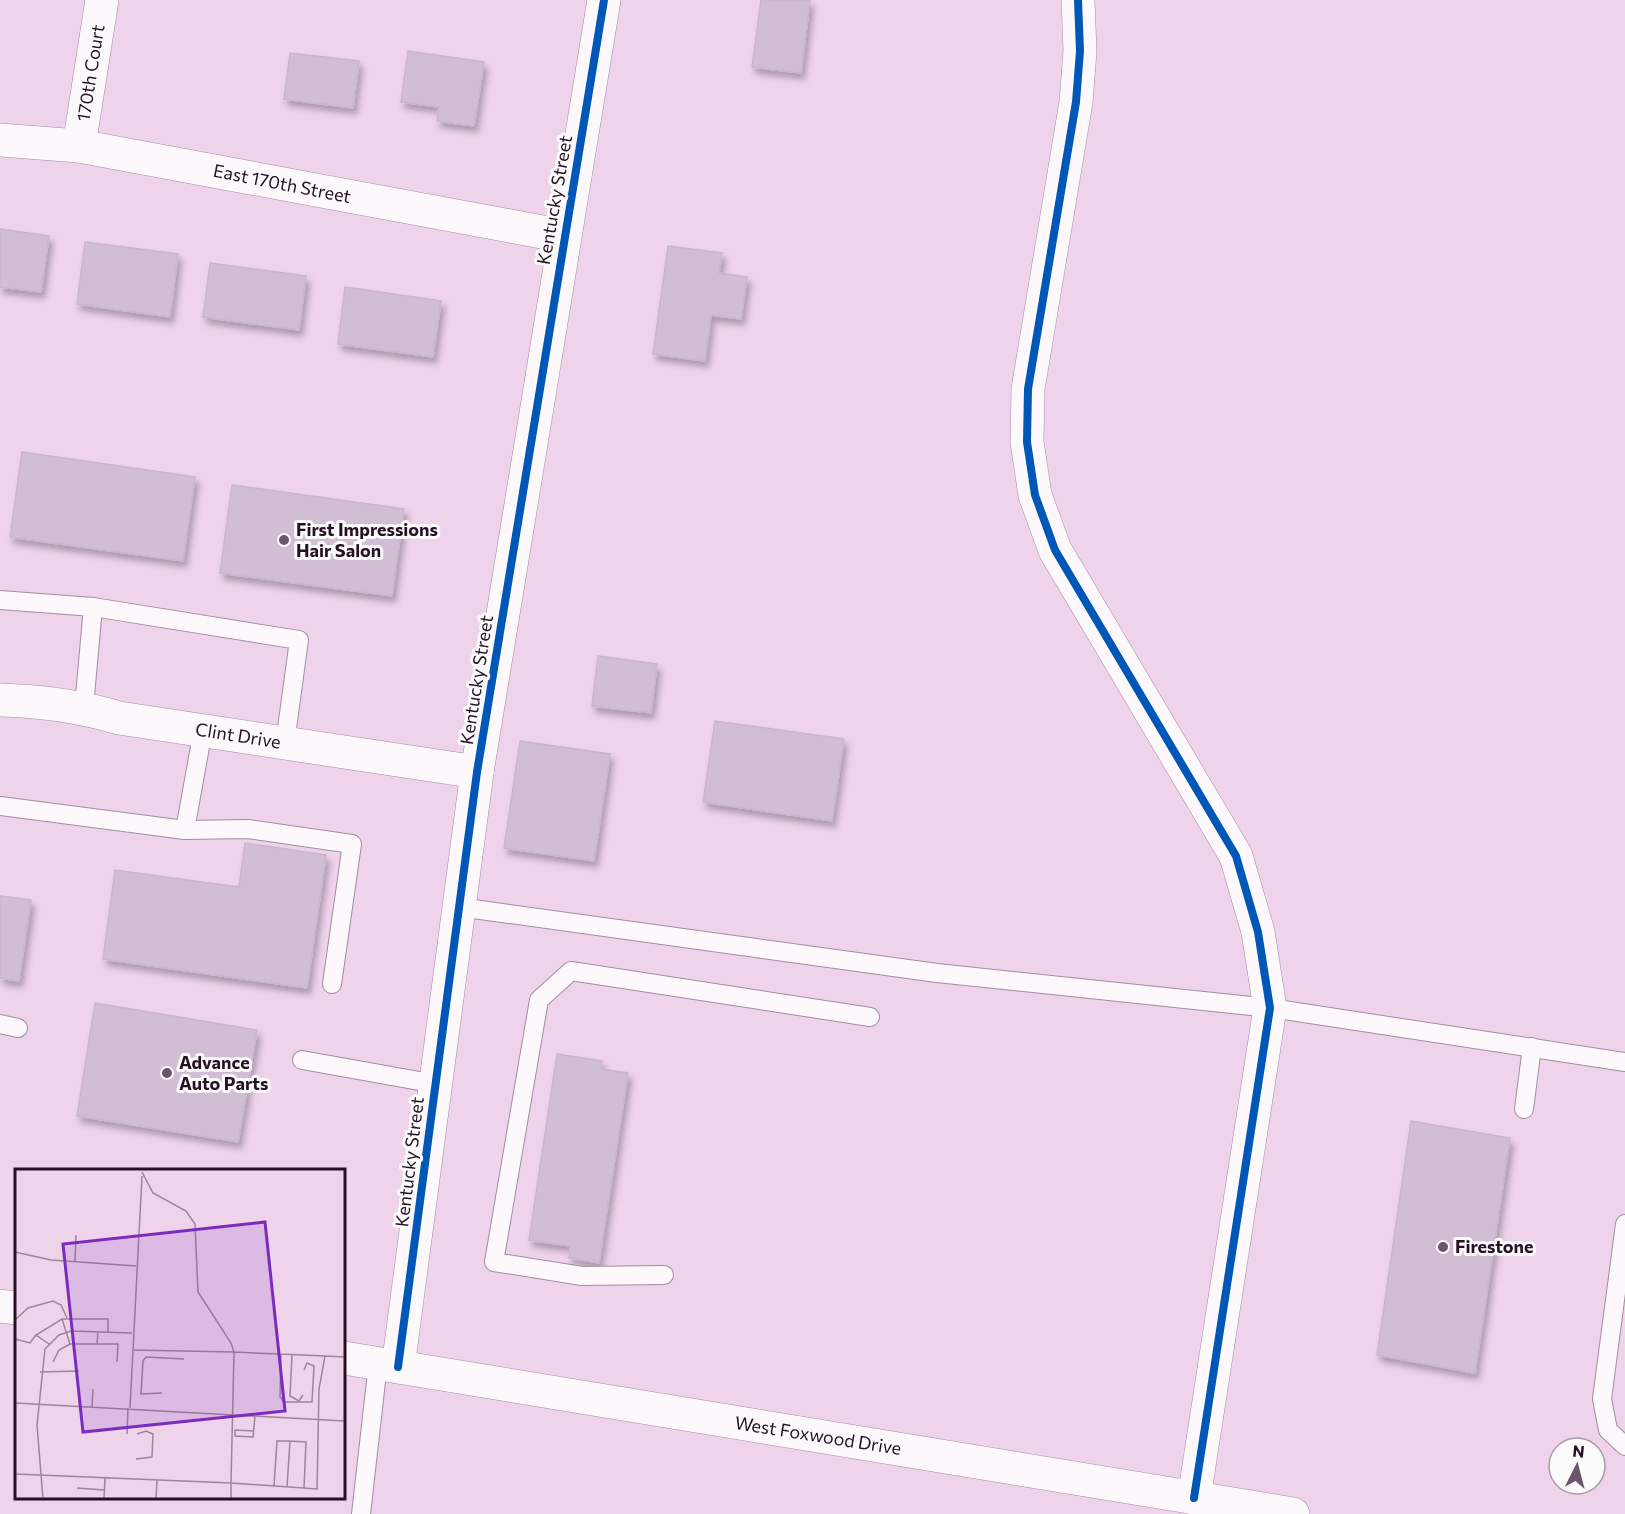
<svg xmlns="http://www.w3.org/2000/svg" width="1625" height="1514" viewBox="0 0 1625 1514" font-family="Commissioner,sans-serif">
<defs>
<filter id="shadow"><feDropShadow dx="3.5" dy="6" stdDeviation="3" flood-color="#0004"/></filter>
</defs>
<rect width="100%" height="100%" fill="#eed3eb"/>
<g fill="#d1bed5" stroke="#cab6ce" stroke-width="1.5" filter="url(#shadow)">
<polygon points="761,0 810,0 801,73 752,67"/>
<polygon points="408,51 484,62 474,126 437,121 439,107 401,102"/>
<polygon points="290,53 359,61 353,108 284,99"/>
<polygon points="0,229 49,236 41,292 0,287"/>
<polygon points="85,242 178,254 170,317 77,304"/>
<polygon points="668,246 722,253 719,273 747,277 741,319 711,315 705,361 653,354"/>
<polygon points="210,263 306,276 299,330 203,317"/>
<polygon points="345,287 441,301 433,357 338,344"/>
<polygon points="22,452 195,477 183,561 10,537"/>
<polygon points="232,485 404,509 392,596 220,573"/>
<polygon points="598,656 657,664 651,713 592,706"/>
<polygon points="715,721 844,739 832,821 703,802"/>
<polygon points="520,741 610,754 594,861 504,848"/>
<polygon points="245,843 326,855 307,988 103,959 115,870 239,887"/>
<polygon points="0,896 31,900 19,981 0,978"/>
<polygon points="95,1003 257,1030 238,1142 77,1116"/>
<polygon points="557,1054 602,1061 601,1069 628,1073 599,1263 569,1258 571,1246 529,1240"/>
<polygon points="1411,1121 1510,1138 1475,1373 1377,1355"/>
</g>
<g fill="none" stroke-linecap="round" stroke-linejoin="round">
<g stroke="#a48da1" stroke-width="20">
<g id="service">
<polyline points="0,600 93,607 299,640 285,743"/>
<polyline points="84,707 93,607"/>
<polyline points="0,806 185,830 203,730"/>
<polyline points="185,830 248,829 352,844 332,984"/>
<polyline points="459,907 937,973 1270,1008 1625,1062"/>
<polyline points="0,1024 18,1028"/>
<polyline points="302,1060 436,1084"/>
<polyline points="1524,1109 1532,1047"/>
<polyline points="1625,1224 1602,1399 1608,1430 1625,1446"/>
<polyline points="664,1275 582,1276 494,1262 539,1000 571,971 870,1017"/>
<polyline points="361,1514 378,1364"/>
</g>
</g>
<g stroke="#a48da1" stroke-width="34">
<g id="minor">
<polyline points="0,140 79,146 564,236"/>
<polyline points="79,146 102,0"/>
<path d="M0 700C42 701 79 706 119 718L477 772"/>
<polyline points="398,1367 477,772 604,0"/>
</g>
</g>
<g stroke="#a48da1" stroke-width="34">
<polyline id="tertiary" points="1078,0 1080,51 1076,102 1028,389 1027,442 1035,495 1055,550 1236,856 1258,932 1270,1008 1194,1498"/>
</g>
<g stroke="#a48da1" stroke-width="34">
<g id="secondary">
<polyline points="0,1306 16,1308"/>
<polyline points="344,1358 1293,1514"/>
</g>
</g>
<use href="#service" stroke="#fcf8fc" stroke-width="18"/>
<use href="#minor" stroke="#fcf8fc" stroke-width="33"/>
<use href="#tertiary" stroke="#fcf8fc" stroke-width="33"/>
<use href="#secondary" stroke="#fcf8fc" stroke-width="33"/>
<g stroke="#fbfbfb" stroke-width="11">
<g id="cycleway">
<polyline points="1078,0 1080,51 1076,102 1028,389 1027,442 1035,495 1055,550 1236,856 1258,932 1270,1008 1194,1498"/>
<polyline points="398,1367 477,772 604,0"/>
</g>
</g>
<use href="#cycleway" stroke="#0057b8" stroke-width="8"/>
</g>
<g fill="#6c546a" stroke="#fbfbfb" stroke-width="2">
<circle cx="284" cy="540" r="6"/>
<circle cx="167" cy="1073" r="6"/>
<circle cx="1443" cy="1247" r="6"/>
</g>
<g text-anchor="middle" stroke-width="6" stroke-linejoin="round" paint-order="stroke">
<g font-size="18" fill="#261024" stroke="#fbfbfb">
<text transform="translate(91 73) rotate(-81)" y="6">170th Court</text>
<text transform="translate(282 184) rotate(11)" y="6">East 170th Street</text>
<text transform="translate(555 200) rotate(-80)" y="6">Kentucky Street</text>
<text transform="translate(477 680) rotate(-81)" y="6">Kentucky Street</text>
<text transform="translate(238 736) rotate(9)" y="6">Clint Drive</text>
<text transform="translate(410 1162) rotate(-83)" y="6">Kentucky Street</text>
<text transform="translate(818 1436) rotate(9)" y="6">West Foxwood Drive</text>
</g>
<g font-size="18" font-weight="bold" fill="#261024" stroke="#fbfbfb" text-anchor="start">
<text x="296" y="536">First Impressions<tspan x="296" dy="21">Hair Salon</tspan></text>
<text x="179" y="1069">Advance<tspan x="179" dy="21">Auto Parts</tspan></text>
<text x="1455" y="1253">Firestone</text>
</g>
</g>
<g transform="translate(15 1169)">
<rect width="330" height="330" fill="#eed3eb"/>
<path fill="none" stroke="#9e859b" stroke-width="1.5" d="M0 83 36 91 121 97M60 92 61 66M47 150 55 175H82L83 163M0 151 13 139 38 132 46 136 52 149M0 170 15 174 21 166M34 175 21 166 47 150H93V163M82 175H103L102 193M117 181 219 183 310 187 304 220 302 320 216 314 219 183 216 174 183 123 180 55 171 42 138 24 127 3M266 186 265 228 269 233H297L299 197 292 194 289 201M277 186 275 227 284 232 288 226M310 187 330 188M38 193 44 181 55 175M25 203 64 202M147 224 126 225 128 192 131 188 169 190M0 234 330 252M77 238 78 220M115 239 127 7M239 262 220 261V267L238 268 240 247M112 265 113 239M121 290 137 288 138 265 131 262 122 265M0 305 216 314V330M259 317 262 272H275M272 318 275 272 291 273 289 319M62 319 89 321M28 330 22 256 30 180 44 166 56 162 117 164M89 330 90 309M141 330 142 311"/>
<path fill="#7b2cbf" fill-opacity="0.15" stroke="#7b2cbf" stroke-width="3" d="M250 53 270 242 68 263 48 75Z"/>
<rect width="330" height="330" fill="none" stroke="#261024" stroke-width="3"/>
</g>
<g transform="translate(1577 1466) rotate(6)"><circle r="28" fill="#fbfbfb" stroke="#a69da5" stroke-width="1.5"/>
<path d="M0-4.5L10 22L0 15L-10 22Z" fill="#6c546a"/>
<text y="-9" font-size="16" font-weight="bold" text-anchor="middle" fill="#261024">N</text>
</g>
</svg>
